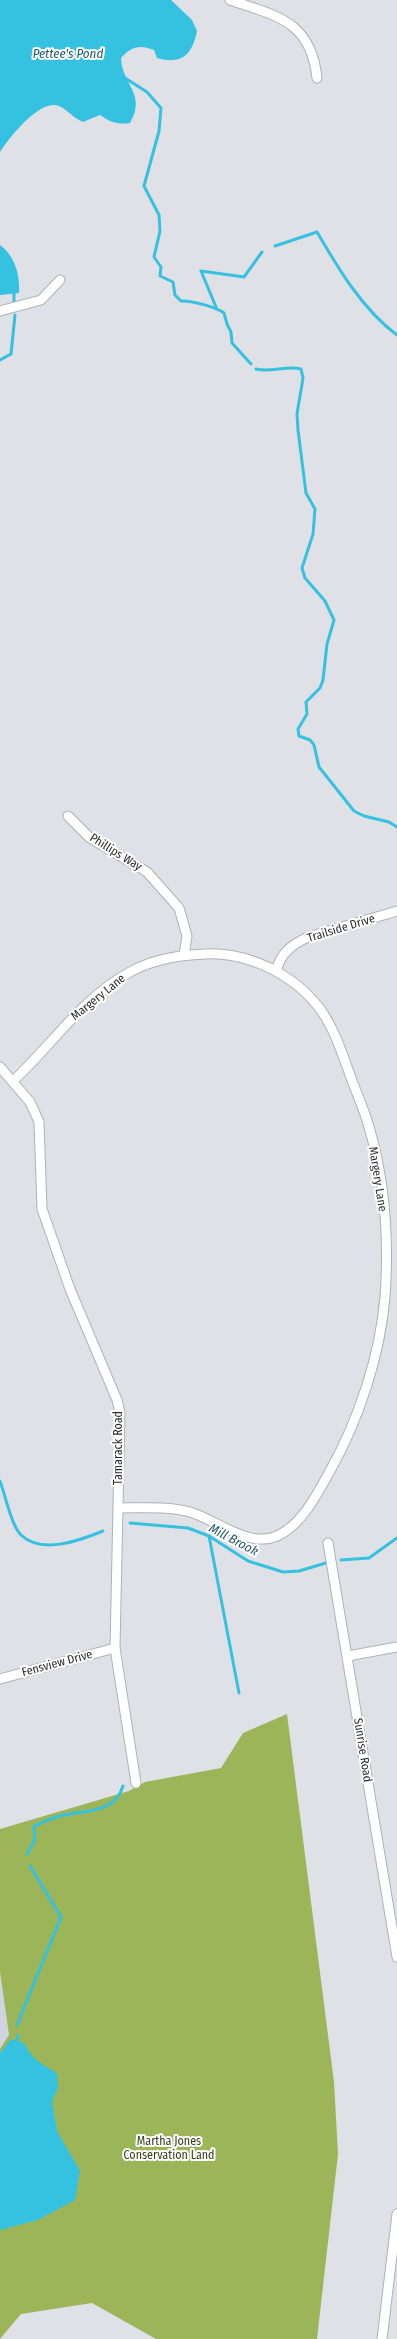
<svg xmlns="http://www.w3.org/2000/svg" width="397" height="2339" viewBox="0 0 397 2339" font-family="'Fira Sans Condensed',sans-serif">
<rect width="100%" height="100%" fill="#e0e1e7"/>
<polygon fill="#d0d4df" points="0,1973 9,2035 0,2049"/>
<polygon fill="#9cb559" points="287,1714 334,2082 338,2154 317,2339 156,2339 92,2303 21,2314 0,2339 0,2049 9,2035 0,1972 0,1829 129,1791 145,1782 221,1768 243,1733"/>
<g fill="#35c2e0">
<path d="M0 0H171L192 20 197 31C192 55 182 65 157 58L154 50C139 44 131 47 121 58 122 85 147 94 130 123 118 125 110 122 100 115L83 122C72 118 64 105 54 105 36 104 9 138 0 152Z"/>
<path d="M0 245C15 256 20 275 19 293L0 295Z"/>
<path d="M11 2039 24 2043C31 2058 42 2065 57 2073L58 2088 52 2101 57 2131 80 2171 75 2200 38 2220 0 2230V2053Z"/>
</g>
<g fill="none" stroke-linecap="round" stroke-linejoin="round">
<g stroke="#35c2e0" stroke-width="3">
<path d="M125 78 147 92 161 108 159 131 144 186 159 215 160 231 154 257 161 267 160 276 173 282 175 295 181 301C190 300 216 307 224 313L227 324 231 332 232 343 251 364"/>
<path d="M275 246 317 232C338 268 362 309 397 335"/>
<polyline points="14,291 14,303"/>
<polyline points="216,307 201,271 244,277 262,252"/>
<polyline points="0,360 11,354 15,315"/>
<path d="M256 369C271 373 286 365 301 369L303 378 297 414 298 430 306 493 315 509 313 534 302 568 305 578 325 601 334 620 327 644 323 680 320 688 306 702 307 714 298 729 299 736 310 740 314 745 319 767 354 811 364 816 389 822 397 827"/>
<path d="M0 1481C5 1494 11 1525 21 1535 42 1555 81 1540 103 1531"/>
<polyline points="130,1523 188,1528 209,1536 248,1561 283,1572 299,1571 326,1563"/>
<polyline points="209,1536 239,1693"/>
<polyline points="341,1560 369,1558 397,1538"/>
<path d="M27 1854 35 1840 34 1826C42 1823 51 1818 60 1816 83 1810 115 1814 123 1786"/>
<polyline points="17,2025 61,1917 30,1866"/>
<polyline points="17,2043 18,2035"/>
</g>
<g stroke="#b0b1b7" stroke-width="11">
<g id="street">
<path d="M230 0C277 16 311 21 317 78"/>
<polyline points="0,311 41,300 60,280"/>
<polyline points="68,816 90,838 147,872 179,908 187,936 184,955"/>
<path d="M276 971C281 953 291 945 308 937L397 911"/>
<polyline points="0,1067 30,1102 39,1122 42,1209 70,1289 117,1400 120,1412 115,1648 136,1783"/>
<path d="M13 1081C52 1045 82 998 130 972 153 959 179 955 205 954 248 952 294 974 320 1009 334 1028 342 1053 350 1075 356 1092 364 1109 369 1127 385 1181 389 1241 385 1297 380 1356 359 1419 330 1471 318 1493 302 1524 279 1535 250 1550 217 1520 190 1512 167 1506 142 1508 118 1508"/>
<polyline points="328,1543 397,1957"/>
<polyline points="348,1656 397,1647"/>
<polyline points="0,1679 115,1648"/>
<polyline points="382,2339 397,2214"/>
</g>
</g>
<use href="#street" stroke="#fff" stroke-width="9"/>
</g>
<g text-anchor="middle" stroke-width="4" stroke-linejoin="round" paint-order="stroke">
<g font-size="12" fill="#2b2b2e" stroke="#fff">
<text transform="translate(116 852) rotate(32)" y="4">Phillips Way</text>
<text transform="translate(341 928) rotate(-17)" y="4">Trailside Drive</text>
<text transform="translate(98 997) rotate(-39)" y="4">Margery Lane</text>
<text transform="translate(378 1179) rotate(81)" y="4">Margery Lane</text>
<text transform="translate(118 1448) rotate(-90)" y="4">Tamarack Road</text>
<text transform="translate(57 1663) rotate(-15)" y="4">Fensview Drive</text>
<text transform="translate(363 1750) rotate(81)" y="4">Sunrise Road</text>
</g>
<g font-size="12" fill="#37411b" stroke="#fff">
<text x="169" y="2145">Martha Jones<tspan x="169" dy="14">Conservation Land</tspan></text>
</g>
<g font-size="13" font-style="italic" fill="#225966" stroke="#fff">
<text x="68" y="58">Pettee's Pond</text>
<text transform="translate(234 1539) rotate(28)" y="5">Mill Brook</text>
</g>
</g>
</svg>
